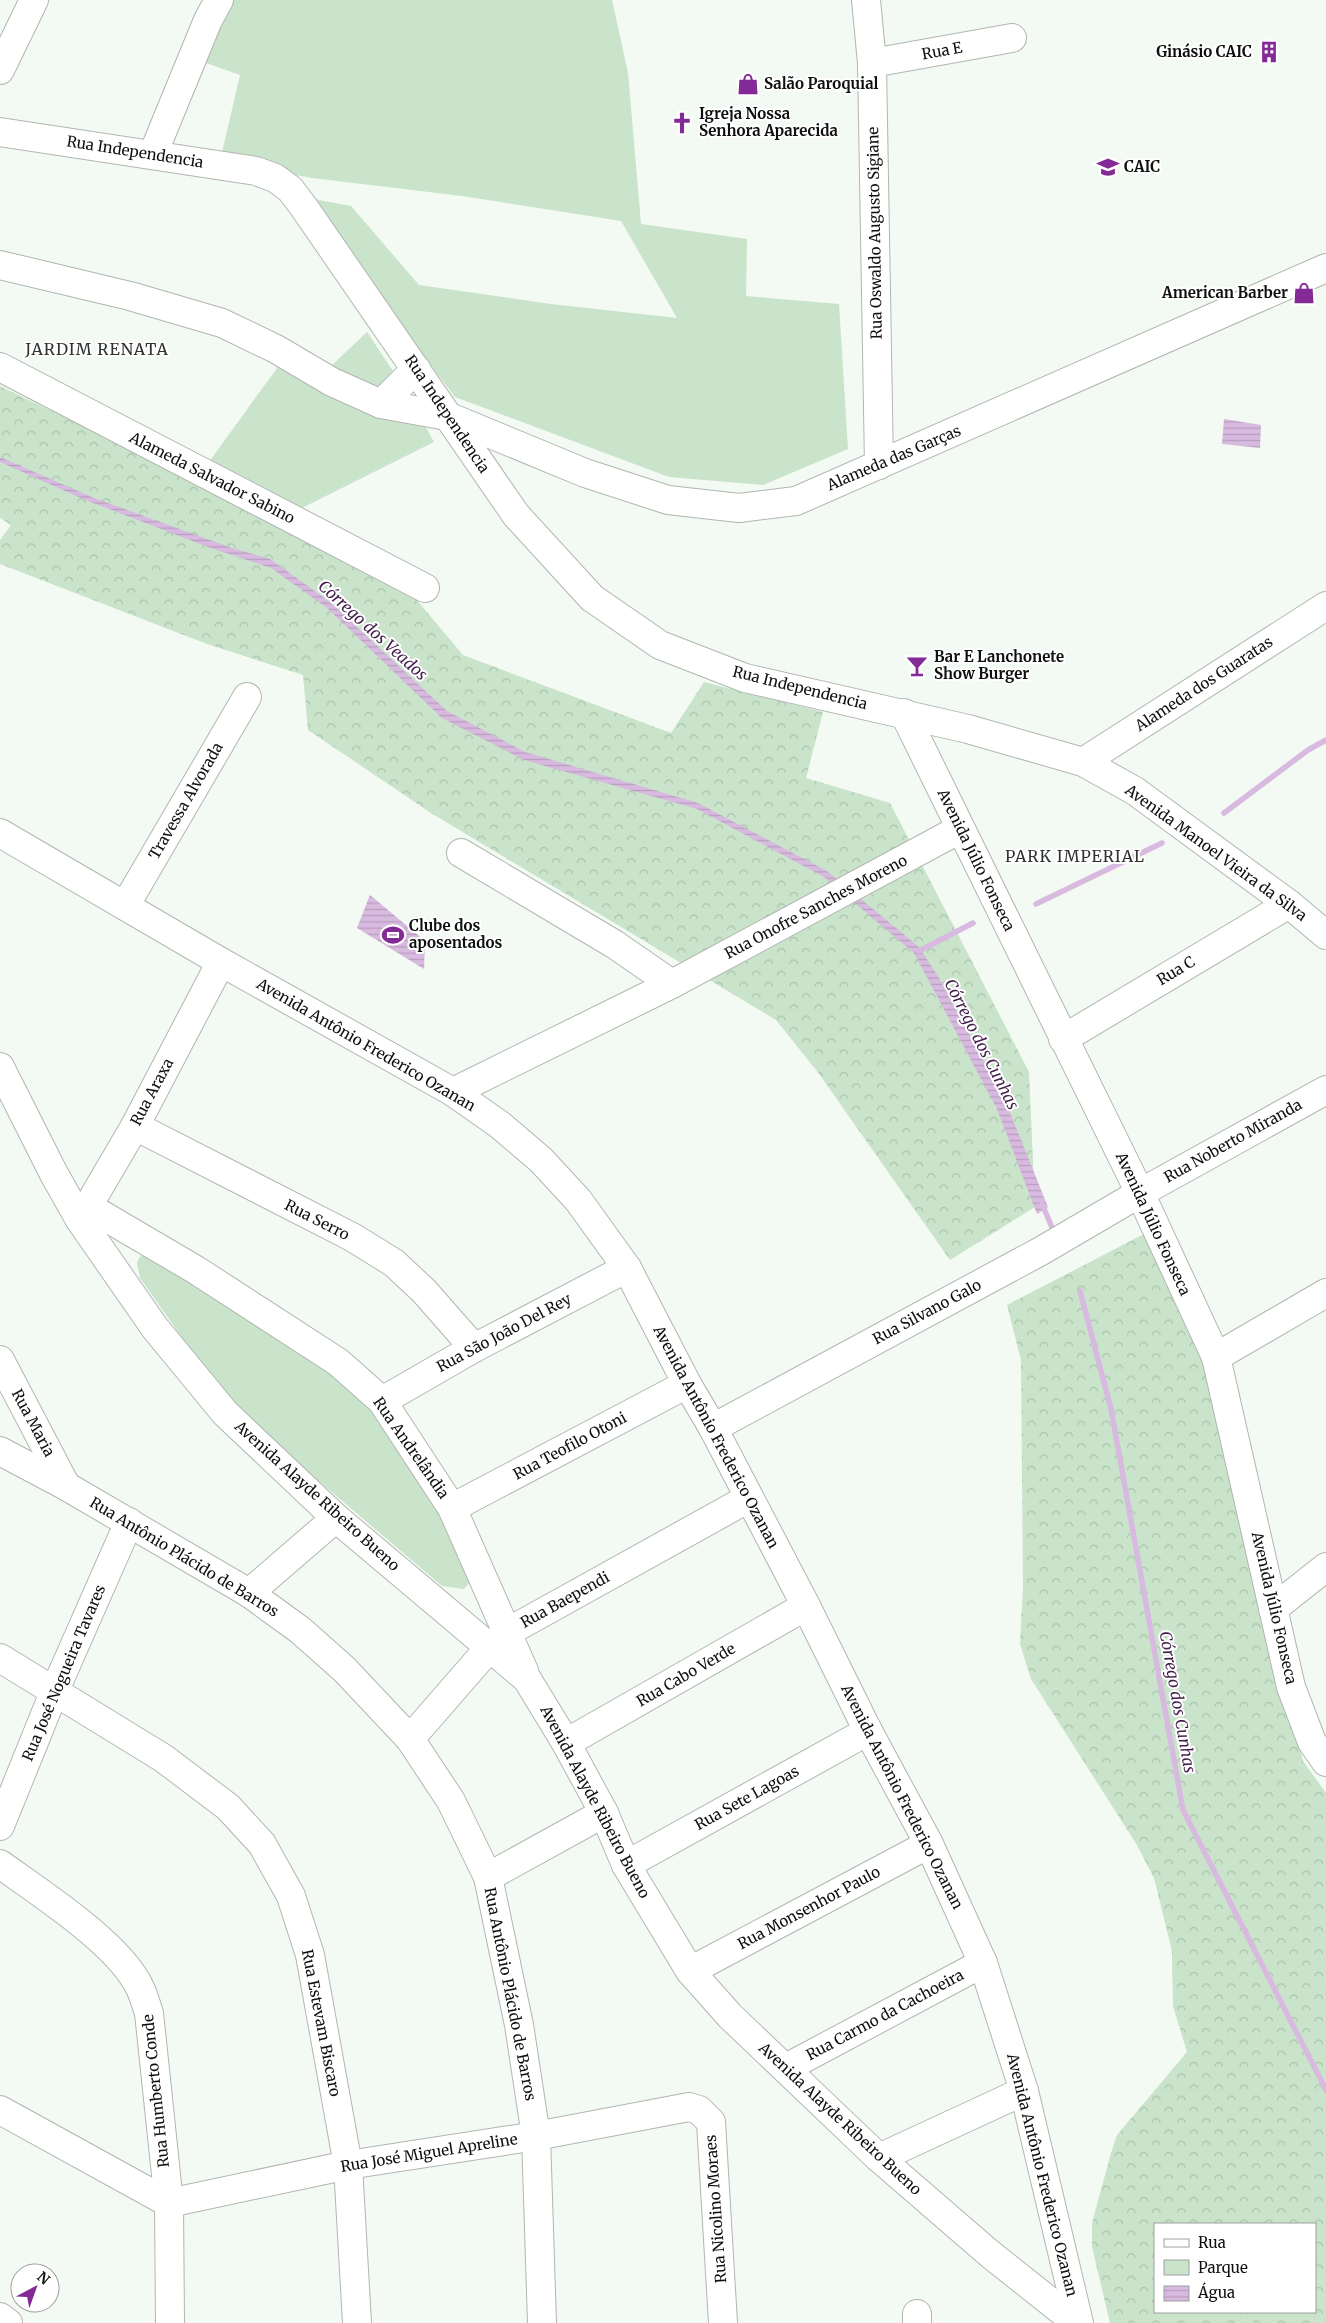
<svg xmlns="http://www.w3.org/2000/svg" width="1326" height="2323" viewBox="0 0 1326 2323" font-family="Merriweather,serif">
<defs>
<pattern id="forest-crowns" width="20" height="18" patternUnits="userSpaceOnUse" patternTransform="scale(1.25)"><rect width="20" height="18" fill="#c9e4ca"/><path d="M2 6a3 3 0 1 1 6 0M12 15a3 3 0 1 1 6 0" fill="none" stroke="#abc3ac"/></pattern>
<pattern id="water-rules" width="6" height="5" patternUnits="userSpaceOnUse" patternTransform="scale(1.25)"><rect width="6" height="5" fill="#d8b9df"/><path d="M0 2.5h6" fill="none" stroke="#b89ebe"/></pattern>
</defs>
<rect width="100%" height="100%" fill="#f3f9f3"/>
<g fill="#c9e4ca">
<polygon points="225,0 612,0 628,73 641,224 747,239 746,296 839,304 848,449 763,485 669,477 455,397 303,197 351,206 419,285 551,304 677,318 621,221 462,196 312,178 220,161 240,75 195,59"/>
<polygon points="367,332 393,371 375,391 330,367"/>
<polygon points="280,364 419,415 434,442 292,513 206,466"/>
<polygon points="144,1254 361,1390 431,1499 468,1566 471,1581 464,1589 442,1586 253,1425 190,1349 140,1278 137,1264 139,1258"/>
</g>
<g fill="url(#forest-crowns)" fill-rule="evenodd">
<polygon points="0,386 289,526 415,598 463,655 671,733 704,682 823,712 806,778 890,803 1029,1072 1035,1207 950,1260 817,1071 776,1020 431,813 308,730 303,675 207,644 0,564 0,540 11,525 0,518"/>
<path d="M1144 1234 1202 1357 1303 1761 1326 1793V2323H1110L1092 2247V2223L1111 2153 1117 2135 1187 2052 1173 2006 1172 1951 1154 1878 1137 1845 1031 1679 1020 1644 1023 1586 1021 1360 1007 1305ZM1155 2224H1315V2312H1155Z"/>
</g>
<g fill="url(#water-rules)">
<polygon points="1224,419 1261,425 1260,448 1222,444"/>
<polygon points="0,457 94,498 232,548 270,559 330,602 447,711 525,752 698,803 827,871 919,947 939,978 1006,1103 1048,1207 1037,1214 997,1109 914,953 824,877 697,809 524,760 442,718 326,607 271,568 208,547 83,499 0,462"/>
<polygon points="370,895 425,941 424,969 357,928"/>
</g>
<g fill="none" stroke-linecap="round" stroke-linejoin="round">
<g stroke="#d8b9df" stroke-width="5.5">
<polyline points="1224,813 1308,750 1326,740"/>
<polyline points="1036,904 1162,843"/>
<polyline points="919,951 973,923"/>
<polyline points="1042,1204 1054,1232"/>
<polyline points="1080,1291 1111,1409 1183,1810 1326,2090"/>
</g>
<g stroke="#b1b6b1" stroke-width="30">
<g id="minor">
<polyline points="866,0 872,63 879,465"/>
<polyline points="872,63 1012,38"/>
<polyline points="0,70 34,0"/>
<polyline points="0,132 256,171 275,178 290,189 303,206 516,515 592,598 660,645 745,678 968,729 1083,762 1135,791 1289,904 1326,935"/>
<polyline points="153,154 208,20 219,0"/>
<polyline points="0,265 130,296 222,323 276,349 332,382 381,404 447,416 585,473 668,500 739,508 796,501 1326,268"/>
<polyline points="0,367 425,588"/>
<polyline points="381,404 416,369"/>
<polyline points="904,713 1140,1193 1216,1357 1291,1687 1312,1742 1326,1762"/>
<polyline points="1083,762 1326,606"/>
<polyline points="0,833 221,962 453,1092 500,1125 541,1160 578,1200 627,1268 687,1384 713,1428 806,1606 868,1731 929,1844 983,1963 1024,2091 1079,2323"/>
<polyline points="125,906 247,697"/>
<polyline points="672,984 960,829"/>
<polyline points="1063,1039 1289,904"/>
<polyline points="0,1067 54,1174 80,1220 155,1328 225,1413 336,1518 527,1679 566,1743 604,1813 626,1865 690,1971 730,2016 879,2158 990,2254 1077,2323"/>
<polyline points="453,1092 672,984 614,944 461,853"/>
<polyline points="135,1126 352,1237 394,1263 424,1291 474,1348"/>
<polyline points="87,1206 196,1270 338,1362 382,1401 452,1508 524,1671"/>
<polyline points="80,1220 135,1126 221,962"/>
<polyline points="1216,1357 1326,1293"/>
<polyline points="0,1360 66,1486"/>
<polyline points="382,1401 474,1348 627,1268"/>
<polyline points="713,1428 1041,1251 1140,1193 1326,1090"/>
<polyline points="0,1451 66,1486 249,1593 300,1630 344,1669 410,1739 451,1801 488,1877 519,2025 536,2136 542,2323"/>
<polyline points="452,1508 687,1384"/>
<polyline points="249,1593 336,1518"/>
<polyline points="1273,1609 1326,1567"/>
<polyline points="0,1658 163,1758 228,1807 262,1844 291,1896 310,1955 348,2165 357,2323"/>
<polyline points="410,1739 490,1647 506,1633 749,1498"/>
<polyline points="566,1743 806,1606"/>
<polyline points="0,1826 55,1690 129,1522"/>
<path d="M0 1864C40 1893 120 1944 140 1988 144 1996 146 2005 149 2013L169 2203 170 2323"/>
<polyline points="626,1865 868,1731"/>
<polyline points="488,1877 604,1813"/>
<polyline points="690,1971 929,1844"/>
<polyline points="786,2068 983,1963"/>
<polyline points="0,2110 169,2203 348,2165 536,2136 689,2107 699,2110 711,2122 723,2323"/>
<polyline points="879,2158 1024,2091"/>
<polyline points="0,2317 8,2323"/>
<polyline points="917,2323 917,2314"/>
</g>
</g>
<use href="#minor" stroke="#fff" stroke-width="28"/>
</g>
<defs>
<g id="building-bare" transform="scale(1.725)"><path d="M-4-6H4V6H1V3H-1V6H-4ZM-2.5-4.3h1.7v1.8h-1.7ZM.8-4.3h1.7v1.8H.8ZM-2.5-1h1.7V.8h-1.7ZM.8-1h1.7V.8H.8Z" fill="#842a97" stroke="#fff" stroke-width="2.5" paint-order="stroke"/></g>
<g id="shop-bare" transform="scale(1.725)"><path d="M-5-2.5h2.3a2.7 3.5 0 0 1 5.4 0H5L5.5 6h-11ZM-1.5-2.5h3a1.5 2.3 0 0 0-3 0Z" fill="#842a97" stroke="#fff" stroke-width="2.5" paint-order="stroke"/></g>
<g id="church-bare" transform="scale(1.725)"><path d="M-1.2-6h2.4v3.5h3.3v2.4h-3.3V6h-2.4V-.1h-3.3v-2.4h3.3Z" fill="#842a97" stroke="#fff" stroke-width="2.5" paint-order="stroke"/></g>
<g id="university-bare" transform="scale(1.725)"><path d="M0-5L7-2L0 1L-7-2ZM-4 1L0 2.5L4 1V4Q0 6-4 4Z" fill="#842a97" stroke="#fff" stroke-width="2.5" paint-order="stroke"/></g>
<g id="bar-bare" transform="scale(1.725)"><path d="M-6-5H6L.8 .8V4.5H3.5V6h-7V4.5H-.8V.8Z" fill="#842a97" stroke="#fff" stroke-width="2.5" paint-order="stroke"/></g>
<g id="stadium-bare" transform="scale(1.725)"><path d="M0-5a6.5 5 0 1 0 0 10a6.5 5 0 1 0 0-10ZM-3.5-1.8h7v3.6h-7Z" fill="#842a97" stroke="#fff" stroke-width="2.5" paint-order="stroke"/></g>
</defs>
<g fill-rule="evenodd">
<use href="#building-bare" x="1269" y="52"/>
<use href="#shop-bare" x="748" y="84"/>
<use href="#church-bare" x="682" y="123"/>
<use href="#university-bare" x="1108" y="167"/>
<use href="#shop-bare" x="1304" y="293"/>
<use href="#bar-bare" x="917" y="666"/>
<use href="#stadium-bare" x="393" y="935"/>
</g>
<g text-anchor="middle" stroke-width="4" stroke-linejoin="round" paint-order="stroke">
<g font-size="15" fill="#0e100f" stroke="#fff">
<text transform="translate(942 51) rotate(-10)" y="5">Rua E</text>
<text transform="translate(135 152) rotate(9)" y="5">Rua Independencia</text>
<text transform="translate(875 233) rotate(-91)" y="5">Rua Oswaldo Augusto Sigiane</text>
<text transform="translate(447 414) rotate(56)" y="5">Rua Independencia</text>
<text transform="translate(894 458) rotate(-23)" y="5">Alameda das Garças</text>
<text transform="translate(212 478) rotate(27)" y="5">Alameda Salvador Sabino</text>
<text transform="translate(1204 684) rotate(-33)" y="5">Alameda dos Guaratas</text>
<text transform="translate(800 688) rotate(14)" y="5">Rua Independencia</text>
<text transform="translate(186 801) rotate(-60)" y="5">Travessa Alvorada</text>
<text transform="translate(1216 853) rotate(36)" y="5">Avenida Manoel Vieira da Silva</text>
<text transform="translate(976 860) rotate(64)" y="5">Avenida Júlio Fonseca</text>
<text transform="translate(816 907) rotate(-28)" y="5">Rua Onofre Sanches Moreno</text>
<text transform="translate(1176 971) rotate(-31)" y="5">Rua C</text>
<text transform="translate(366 1045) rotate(30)" y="5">Avenida Antônio Frederico Ozanan</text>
<text transform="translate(152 1092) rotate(-62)" y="5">Rua Araxa</text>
<text transform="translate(1233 1141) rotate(-29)" y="5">Rua Noberto Miranda</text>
<text transform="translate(317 1220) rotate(27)" y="5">Rua Serro</text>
<text transform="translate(1153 1224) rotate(65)" y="5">Avenida Júlio Fonseca</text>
<text transform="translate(927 1312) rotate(-28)" y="5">Rua Silvano Galo</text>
<text transform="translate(504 1333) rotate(-28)" y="5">Rua São João Del Rey</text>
<text transform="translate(33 1423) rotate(62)" y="5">Rua Maria</text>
<text transform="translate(716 1437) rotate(62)" y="5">Avenida Antônio Frederico Ozanan</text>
<text transform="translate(570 1446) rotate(-28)" y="5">Rua Teofilo Otoni</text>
<text transform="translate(411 1448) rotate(55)" y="5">Rua Andrelândia</text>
<text transform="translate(317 1496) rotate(42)" y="5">Avenida Alayde Ribeiro Bueno</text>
<text transform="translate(184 1557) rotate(31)" y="5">Rua Antônio Plácido de Barros</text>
<text transform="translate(565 1600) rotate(-29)" y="5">Rua Baependi</text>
<text transform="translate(1274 1608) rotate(77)" y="5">Avenida Júlio Fonseca</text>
<text transform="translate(64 1673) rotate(-67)" y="5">Rua José Nogueira Tavares</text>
<text transform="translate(686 1675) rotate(-30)" y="5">Rua Cabo Verde</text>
<text transform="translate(902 1797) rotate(63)" y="5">Avenida Antônio Frederico Ozanan</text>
<text transform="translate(747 1798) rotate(-29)" y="5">Rua Sete Lagoas</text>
<text transform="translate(595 1802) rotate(62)" y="5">Avenida Alayde Ribeiro Bueno</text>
<text transform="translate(809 1908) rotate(-28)" y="5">Rua Monsenhor Paulo</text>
<text transform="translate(510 1994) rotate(79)" y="5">Rua Antônio Plácido de Barros</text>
<text transform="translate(885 2015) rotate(-28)" y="5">Rua Carmo da Cachoeira</text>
<text transform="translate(321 2023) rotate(79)" y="5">Rua Estevam Biscaro</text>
<text transform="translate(156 2091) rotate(-96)" y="5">Rua Humberto Conde</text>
<text transform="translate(840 2119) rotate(43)" y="5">Avenida Alayde Ribeiro Bueno</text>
<text transform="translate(429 2153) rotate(-9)" y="5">Rua José Miguel Apreline</text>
<text transform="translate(1042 2175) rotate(76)" y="5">Avenida Antônio Frederico Ozanan</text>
<text transform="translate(716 2209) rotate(-94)" y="5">Rua Nicolino Moraes</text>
</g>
<g font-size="15" font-weight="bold" fill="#0e100f" stroke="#fff" text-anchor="start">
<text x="1252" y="57" text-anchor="end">Ginásio CAIC</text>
<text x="764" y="89">Salão Paroquial</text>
<text x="699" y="119">Igreja Nossa<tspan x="699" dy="17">Senhora Aparecida</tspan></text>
<text x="1124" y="172">CAIC</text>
<text x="1288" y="298" text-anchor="end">American Barber</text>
<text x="934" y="662">Bar E Lanchonete<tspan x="934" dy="17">Show Burger</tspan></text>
<text x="409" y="931">Clube dos<tspan x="409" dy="17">aposentados</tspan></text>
</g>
<g font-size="16" letter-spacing="1" fill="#303430" stroke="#fff">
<text x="97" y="355">JARDIM RENATA</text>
<text x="1075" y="862">PARK IMPERIAL</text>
</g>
<g font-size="16" font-style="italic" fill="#441e4d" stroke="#fff">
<text transform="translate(373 630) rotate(42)" y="6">Córrego dos Veados</text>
<text transform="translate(982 1044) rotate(63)" y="6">Córrego dos Cunhas</text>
<text transform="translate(1178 1702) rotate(80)" y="6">Córrego dos Cunhas</text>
</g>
</g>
<rect x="1154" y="2223" width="162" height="90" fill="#ffffff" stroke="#9f9f9f"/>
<rect x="1164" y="2239" width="25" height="8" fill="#ffffff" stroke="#9f9f9f"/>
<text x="1198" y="2248" font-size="15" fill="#0e100f">Rua</text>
<rect x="1164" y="2260" width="25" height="15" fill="#c9e4ca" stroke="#9f9f9f"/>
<text x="1198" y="2273" font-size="15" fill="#0e100f">Parque</text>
<rect x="1164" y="2286" width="25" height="15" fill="url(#water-rules)" stroke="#9f9f9f"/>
<text x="1198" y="2298" font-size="15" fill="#0e100f">Água</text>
<g transform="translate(35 2288) rotate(41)"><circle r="24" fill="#ffffff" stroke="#9f9f9f"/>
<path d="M0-4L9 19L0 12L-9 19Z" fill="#842a97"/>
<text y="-8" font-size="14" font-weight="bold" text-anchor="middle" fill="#0e100f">N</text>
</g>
</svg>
